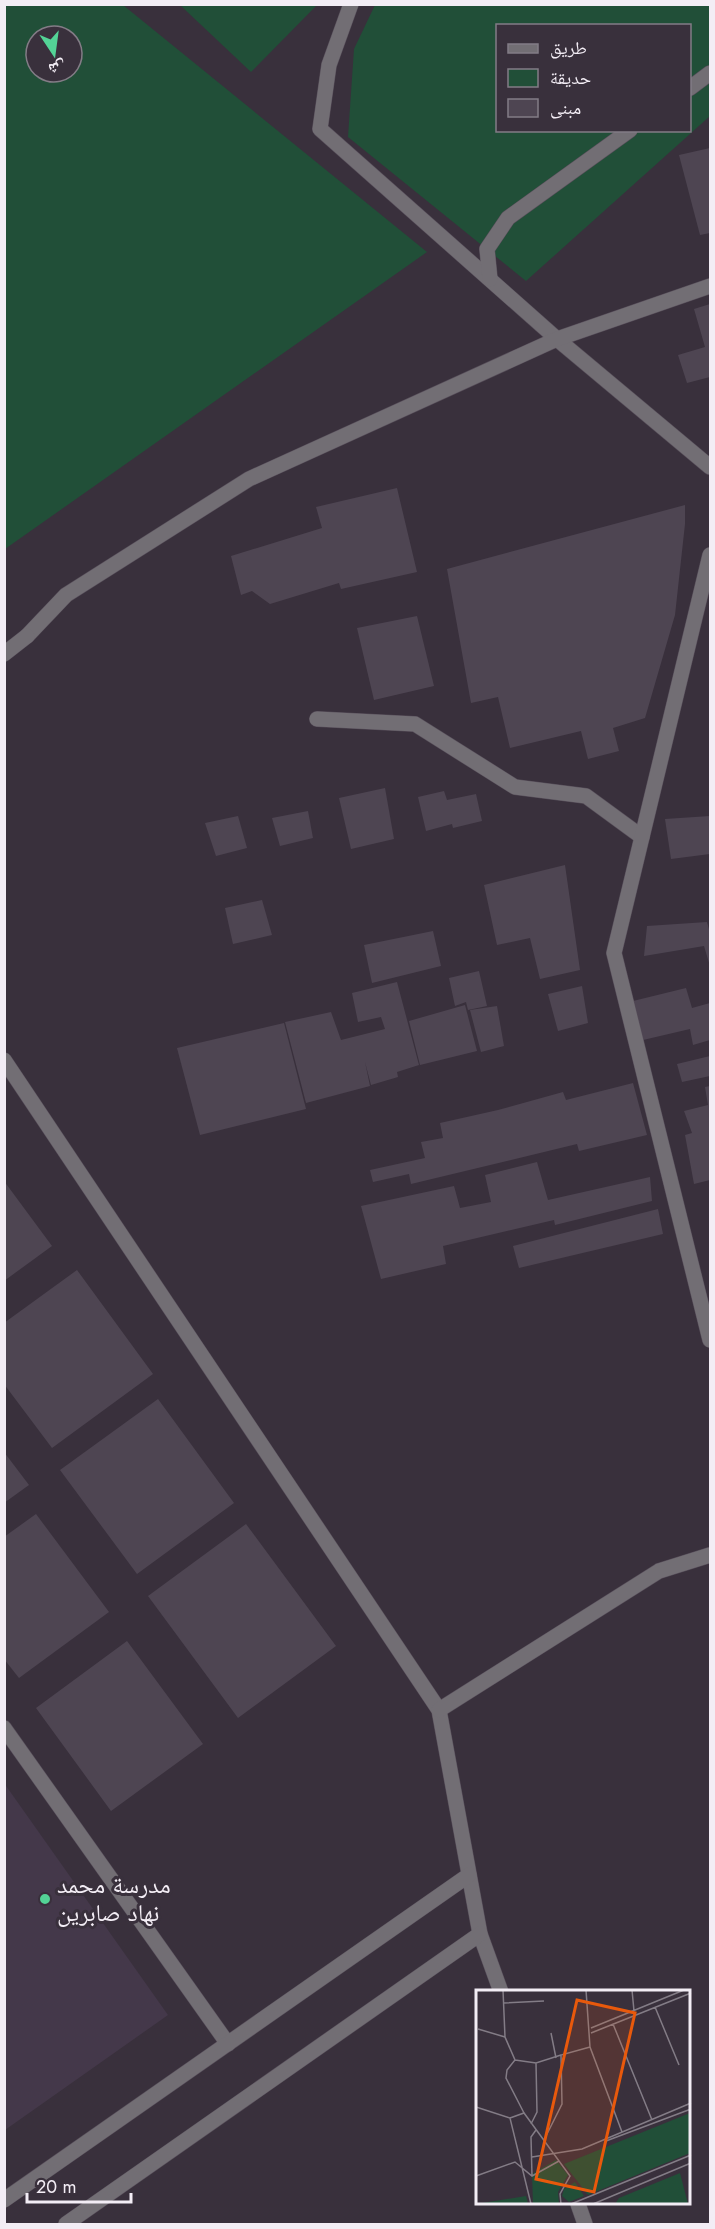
<svg xmlns="http://www.w3.org/2000/svg" width="715" height="2229" viewBox="0 0 715 2229" font-family="Jost,'Noto Naskh Arabic',sans-serif">
<rect width="100%" height="100%" fill="#39303c"/>
<polygon fill="#44384a" points="4,1783 168,2015 5,2130 4,2130"/>
<g fill="#214f38" fill-rule="evenodd">
<path d="M5 4 123 5 427 252 5 549ZM36 36H72V72H36Z"/>
<polygon points="180,5 317,5 251,72"/>
<path d="M375 5H710V116L526 281 348 137 354 49ZM498 26H690V130H498Z"/>
</g>
<g fill="#4e4552">
<polygon points="710,148 710,233 700,235 679,155"/>
<polygon points="710,304 710,377 687,383 678,355 705,347 694,309"/>
<polygon points="397,488 417,572 341,589 339,583 270,604 252,591 241,595 231,556 322,528 316,507"/>
<polygon points="685,505 685,524 675,615 645,718 613,728 619,751 588,759 581,731 510,748 498,697 471,703 447,569"/>
<polygon points="417,616 434,686 374,700 357,628"/>
<polygon points="385,788 394,839 351,849 339,798"/>
<polygon points="444,791 447,800 476,794 482,821 453,828 452,824 426,831 418,797"/>
<polygon points="308,811 313,838 280,846 272,818"/>
<polygon points="238,816 247,848 216,856 205,823"/>
<polygon points="710,816 710,854 671,859 665,819"/>
<polygon points="565,865 580,970 540,979 530,938 497,945 484,885"/>
<polygon points="262,900 272,935 233,944 225,908"/>
<polygon points="707,922 710,933 710,966 704,946 644,956 647,926"/>
<polygon points="433,931 441,966 372,983 364,945"/>
<polygon points="479,971 487,1006 468,1010 466,1002 455,1006 449,978"/>
<polygon points="397,982 419,1065 397,1072 398,1077 371,1085 365,1062 370,1086 306,1103 285,1022 331,1012 341,1040 385,1029 381,1017 358,1022 352,993"/>
<polygon points="582,986 588,1023 558,1031 548,994"/>
<polygon points="686,988 692,1008 710,1003 710,1040 693,1045 690,1029 643,1040 633,1001"/>
<polygon points="465,1005 477,1051 420,1065 409,1021"/>
<polygon points="497,1006 504,1046 481,1052 470,1010"/>
<polygon points="284,1023 306,1109 200,1135 177,1048"/>
<polygon points="710,1056 710,1076 682,1082 677,1064"/>
<polygon points="633,1083 647,1135 579,1151 577,1144 411,1184 409,1174 373,1182 370,1170 425,1158 421,1142 443,1138 440,1123 498,1110 563,1092 566,1100"/>
<polygon points="710,1086 710,1180 694,1184 685,1135 692,1133 684,1111 708,1105 705,1087"/>
<polygon points="537,1162 548,1200 650,1177 652,1201 555,1225 554,1220 443,1246 446,1264 381,1279 361,1206 454,1186 460,1208 491,1202 485,1175"/>
<polygon points="4,1181 52,1246 4,1281"/>
<polygon points="658,1209 663,1234 519,1268 513,1246"/>
<polygon points="77,1270 153,1374 52,1448 4,1384 4,1323"/>
<polygon points="158,1399 234,1503 137,1574 60,1470"/>
<polygon points="4,1452 29,1485 4,1503"/>
<polygon points="36,1514 109,1612 19,1678 4,1659 4,1537"/>
<polygon points="246,1524 336,1646 238,1718 148,1596"/>
<polygon points="127,1641 203,1744 111,1811 36,1708"/>
</g>
<g fill="none" stroke-linecap="round" stroke-linejoin="round">
<g stroke="#574e5a" stroke-width="16">
<polyline id="service" points="317,719 415,724 515,787 586,796 642,837"/>
</g>
<g stroke="#574e5a" stroke-width="16">
<g id="minor">
<polyline points="351,4 329,65 320,129 557,339 710,467"/>
<polyline points="690,88 710,73"/>
<polyline points="490,279 487,249 508,218 630,130"/>
<polyline points="710,555 614,953 710,1340"/>
<polyline points="27,636 66,595 249,479 557,339 710,286"/>
<polyline points="4,1060 439,1710 480,1934 501,1992"/>
<polyline points="439,1710 659,1571 710,1555"/>
<polyline points="4,1728 228,2044"/>
<polyline points="4,2200 469,1875"/>
<polyline points="578,2204 585,2224"/>
<polyline points="66,2224 480,1934"/>
</g>
</g>
<g stroke="#574e5a" stroke-width="16">
<polyline id="tertiary" points="4,654 27,636"/>
</g>
<use href="#service" stroke="#726e74" stroke-width="15"/>
<use href="#minor" stroke="#726e74" stroke-width="15"/>
<use href="#tertiary" stroke="#726e74" stroke-width="15"/>
</g>
<circle fill="#53d396" stroke="#39303c" stroke-width="2" cx="45" cy="1899" r="6"/>
<g text-anchor="middle" stroke-width="6" stroke-linejoin="round" paint-order="stroke">
<g font-size="24" fill="#f3edf5" stroke="#39303c" text-anchor="start">
<text x="57" y="1893">مدرسة محمد<tspan x="57" dy="28">نهاد صابرين</tspan></text>
</g>
</g>
<g transform="translate(476 1990)">
<rect width="214" height="214" fill="#39303c"/>
<path d="M214 123V163L112 205 88 174ZM80 170 92 185 82 202 83 214H57L56 184ZM204 183 212 214H139L143 208ZM99 192 108 206 93 212 86 206 88 199ZM50 206 52 214H0Z" fill="#214f38"/>
<path fill="none" stroke="#837c86" stroke-width="1.5" d="M27 0 29 47 39 70 31 80 30 88 48 123M110 0 114 57 146 142M156 0 158 21M27 13 68 11M179 17 203 75M137 34 176 130M115 38 208 0M2 39 29 47M75 43 80 68M115 43 215 3M39 70 60 73 85 65M0 117 34 128 55 214M34 128 48 123 94 186 84 204 85 214M55 134 61 122 60 73M68 150 86 114 85 65 114 57M130 151 215 119M56 167 106 159 215 113M0 186 39 172 56 186 83 171M56 186 55 147 60 140M95 214 215 165M117 214 215 173"/>
<path fill="#e8590c" fill-opacity="0.15" stroke="#e8590c" stroke-width="3" d="M101 10 159 23 118 202 60 189Z"/>
<rect width="214" height="214" fill="none" stroke="#f3edf5" stroke-width="3"/>
</g>
<rect width="715" height="2229" fill="none" stroke="#f3edf5" stroke-width="12"/>
<rect x="496" y="24" width="195" height="108" fill="#39303c" stroke="#837c86" stroke-width="1.5"/>
<rect x="508" y="44" width="30" height="9" fill="#726e74" stroke="#837c86" stroke-width="1.5"/>
<text x="550" y="54" font-size="18" fill="#f3edf5">طريق</text>
<rect x="508" y="69" width="30" height="18" fill="#214f38" stroke="#837c86" stroke-width="1.5"/>
<text x="550" y="84" font-size="18" fill="#f3edf5">حديقة</text>
<rect x="508" y="99" width="30" height="18" fill="#4e4552" stroke="#837c86" stroke-width="1.5"/>
<text x="550" y="114" font-size="18" fill="#f3edf5">مبنى</text>
<g transform="translate(54 54) rotate(167)"><circle r="28" fill="#39303c" stroke="#837c86" stroke-width="1.5"/>
<path d="M0-4.5L10 22L0 15L-10 22Z" fill="#53d396"/>
<text y="-9" font-size="16" font-weight="bold" text-anchor="middle" fill="#f3edf5">ش</text>
</g>
<path d="M27 2193v9h104v-9" fill="none" stroke="#f3edf5" stroke-width="3"/>
<text x="36" y="2193" font-size="18" fill="#f3edf5" stroke="#39303c" stroke-width="4.5" paint-order="stroke">20 m</text>
</svg>
